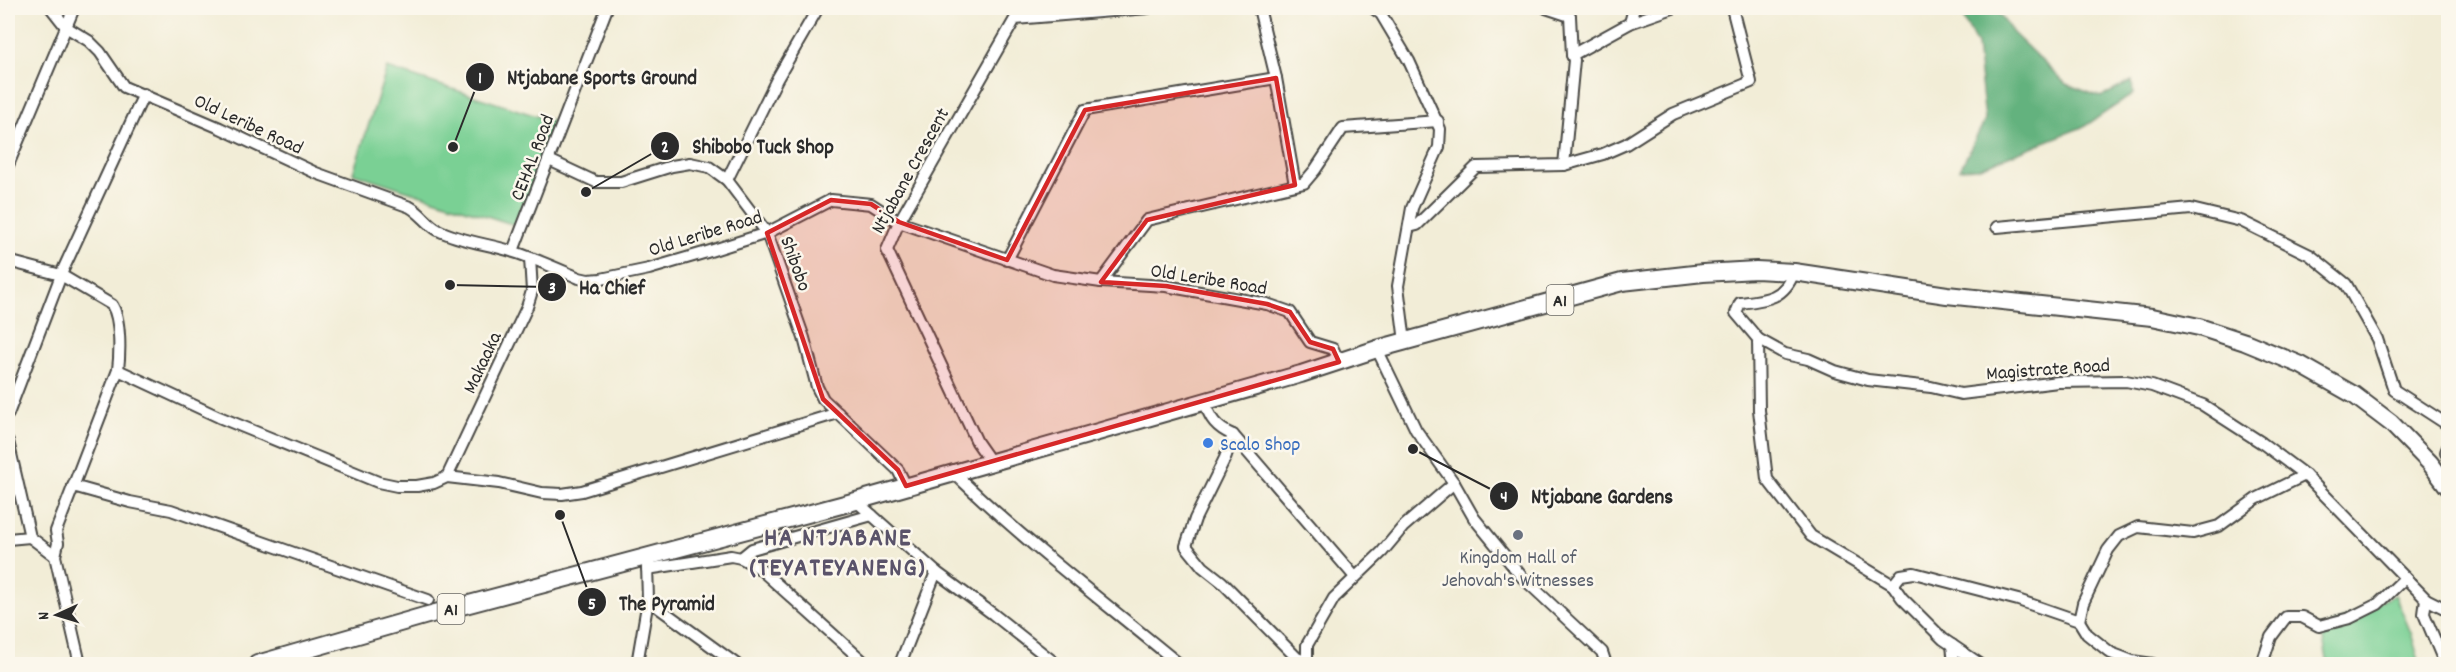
<svg xmlns="http://www.w3.org/2000/svg" width="2456" height="672" viewBox="0 0 2456 672" font-family="Dekko,sans-serif">
<rect width="100%" height="100%" fill="#fbf7ec"/>
<filter id="ink" filterUnits="userSpaceOnUse"><feTurbulence type="fractalNoise" baseFrequency=".0167" numOctaves="2"/><feDisplacementMap in="SourceGraphic" scale="12" xChannelSelector="R" yChannelSelector="G"/><feConvolveMatrix kernelMatrix="1 2 1 2 8 2 1 2 1" color-interpolation-filters="sRGB"/></filter>
<filter id="wash" filterUnits="userSpaceOnUse"><feTurbulence type="fractalNoise" baseFrequency=".008" numOctaves="4" result="noise"/><feDisplacementMap in="SourceGraphic" scale="24" xChannelSelector="R" yChannelSelector="G"/><feGaussianBlur stdDeviation="1.35" result="paint"/><feColorMatrix in="noise" values="0 0 0 0 0 0 0 0 0 0 0 0 0 0 0 0 0 1.4 0 .05"/><feComposite in="paint" operator="in"/></filter>
<g filter="url(#wash)">
<rect width="100%" height="100%" fill="#f2edd7"/>
<g fill="#7ad094" stroke="#527e60" stroke-width="1.5">
<polygon points="387,68 552,121 518,226 353,173"/>
<polygon points="2395,595 2411,633 2420,664 2328,664 2321,629"/>
</g>
<polygon fill="#63b27e" stroke="#476e54" stroke-width="1.5" points="1958,8 1995,8 2013,33 2066,84 2101,97 2132,81 2133,94 2085,126 1978,168 1960,169 1985,120 1977,45"/>
</g>
<g filter="url(#ink)">
<g fill="none" stroke-linecap="round" stroke-linejoin="round">
<g stroke="#494845" stroke-width="14">
<g id="minor">
<path d="M51 8 66 27 89 41 100 52 124 87 220 128 316 173 410 207C421 213 427 224 438 230 462 242 490 244 514 252 536 259 558 269 579 278L588 280 601 279 649 269 707 252 767 233 831 200 871 204 899 222 1053 275 1101 282 1166 286 1267 304 1290 312 1310 342 1333 349 1339 362"/>
<polyline points="1259,8 1276,78 1295,185"/>
<polyline points="1373,8 1381,14 1409,61 1440,129 1439,147 1412,208 1398,286 1405,342"/>
<polyline points="1546,8 1570,16"/>
<polyline points="1630,23 1634,8"/>
<polyline points="1572,55 1630,23 1673,8"/>
<polyline points="549,160 596,182 621,182 672,166 690,163 709,167 727,180 767,233 804,338 817,387 823,399 898,470 906,486"/>
<polyline points="8,165 74,8"/>
<polyline points="1564,165 1603,154 1626,144 1673,114 1751,82 1732,8"/>
<polyline points="727,180 777,79 818,8"/>
<polyline points="1409,227 1417,225 1476,167 1564,165 1574,60 1572,55 1570,16 1566,8"/>
<polyline points="1997,227 2191,209 2241,221 2310,255 2346,284 2377,339 2394,390 2448,425"/>
<polyline points="513,251 607,8"/>
<polyline points="1007,260 1085,110 1276,78"/>
<path d="M8 261 61 275 112 305C121 319 120 353 118 370L56 531 58 543 55 556 80 664"/>
<path d="M1794 272C1784 299 1766 300 1740 303L1736 313 1758 339 1759 410 1767 479 1811 536 1893 585 1902 598 1943 639 1980 664"/>
<polyline points="1101,282 1147,220 1304,183 1315,170 1343,128 1438,121"/>
<polyline points="1758,339 1785,354 1808,359 1835,371 1868,380 1931,387 1961,394 2058,382 2126,381 2152,386 2203,405 2262,443 2305,475 2426,599 2448,610"/>
<polyline points="1377,349 1416,430 1454,483 1474,518 1522,577 1602,652 1606,664"/>
<polyline points="118,370 219,417 378,482 397,486 417,486 434,483 447,477 499,483 542,493 562,494 582,491 838,413"/>
<path d="M1205 401C1209 419 1217 428 1233 435L1355 577"/>
<polyline points="8,414 63,270 144,94"/>
<polyline points="1233,435 1225,458 1195,519 1186,546 1203,567 1222,582 1297,658 1307,662"/>
<polyline points="8,441 30,537 55,556"/>
<polyline points="2448,447 2446,452 2448,457"/>
<polyline points="991,462 977,442 887,250 899,222 1015,19 1148,8"/>
<path d="M954 473C1025 542 1103 601 1179 664"/>
<polyline points="447,477 527,307 532,291 530,258"/>
<polyline points="73,486 130,502 171,510 428,600"/>
<polyline points="856,501 936,572 993,614 1056,664"/>
<polyline points="8,539 30,537"/>
<polyline points="741,558 752,549 872,515"/>
<polyline points="647,569 731,556 741,558 759,568 866,664"/>
<polyline points="1893,585 1901,575 1914,573 2018,600 2079,621 2087,634 2111,653 2132,661 2153,664"/>
<polyline points="2426,599 2424,614 2445,664"/>
<polyline points="648,600 736,664"/>
<polyline points="2079,621 2083,603 2108,550 2119,536 2138,527 2193,533 2219,526 2256,499 2305,475"/>
<polyline points="1952,645 1954,664"/>
<polyline points="637,664 648,600 647,564"/>
<polyline points="900,664 936,572"/>
<polyline points="1307,664 1307,645 1334,598 1382,552 1403,527 1454,483"/>
<polyline points="2262,664 2271,637 2286,617 2302,617 2319,626 2350,618 2378,604 2405,578"/>
</g>
</g>
<g stroke="#494845" stroke-width="20">
<polyline id="primary" points="257,664 424,616 856,501 1301,374 1377,349 1622,282 1703,273 1756,270 1794,272 1947,295 2152,317 2199,327 2245,342 2301,365 2354,395 2391,423 2430,463 2448,487"/>
</g>
<use href="#minor" stroke="#fff" stroke-width="10"/>
<use href="#primary" stroke="#fff" stroke-width="16"/>
</g>
</g>
<path fill="#d62828" fill-opacity="0.2" stroke="#d62828" stroke-width="4.5" stroke-linejoin="round" d="M1276 78 1295 185 1147 220 1101 282 1166 286 1267 304 1290 312 1310 342 1333 349 1339 362 906 486 898 470 823 399 767 233 831 200 871 204 899 222 1007 260 1085 110Z"/>
<circle fill="#3f7fe0" stroke="#fbf7ec" stroke-width="2" cx="1208" cy="443" r="6"/>
<circle fill="#6b7280" stroke="#fbf7ec" stroke-width="2" cx="1518" cy="535" r="6"/>
<g text-anchor="middle" stroke-width="5" stroke-linejoin="round" paint-order="stroke">
<g fill="#fbf7ec" stroke="#696865" stroke-width="1.5">
<rect x="1546.5" y="285" width="27" height="30" rx="4.5"/>
<rect x="437.5" y="594" width="27" height="30" rx="4.5"/>
</g>
<g font-size="18" font-weight="bold" fill="#2b2b2b">
<text x="1560" y="306">A1</text>
<text x="451" y="615">A1</text>
</g>
<g font-size="20" fill="#2b2b2b" stroke="#fbf7ec">
<text transform="translate(249 123) rotate(25)" y="7">Old Leribe Road</text>
<text transform="translate(531 157) rotate(-69)" y="7">CEHAL Road</text>
<text transform="translate(909 170) rotate(-61)" y="7">Ntjabane Crescent</text>
<text transform="translate(705 232) rotate(-17)" y="7">Old Leribe Road</text>
<text transform="translate(797 263) rotate(70)" y="7">Shibobo</text>
<text transform="translate(1209 278) rotate(9)" y="7">Old Leribe Road</text>
<text transform="translate(481 362) rotate(-65)" y="7">Makaaka</text>
<text transform="translate(2048 368) rotate(-4)" y="7">Magistrate Road</text>
</g>
<g font-size="20" fill="#366cbe" stroke="#fbf7ec" text-anchor="start">
<text x="1220" y="450">Scalo Shop</text>
</g>
<g font-size="20" fill="#5b616d" stroke="#fbf7ec">
<text x="1518" y="563">Kingdom Hall of<tspan x="1518" dy="23">Jehovah's Witnesses</tspan></text>
</g>
<g font-size="26" font-weight="bold" letter-spacing="1.5" fill="#5a536a" stroke="#fbf7ec">
<text x="838" y="545">HA NTJABANE<tspan x="838" dy="30">(TEYATEYANENG)</tspan></text>
</g>
</g>
<path fill="none" stroke="#2b2b2b" stroke-width="2" d="M453 147L480 77M586 192L665 146M450 285L552 287M1413 449L1504 496M560 515L592 602"/>
<g fill="#2b2b2b" stroke="#fbf7ec" stroke-width="2">
<circle cx="453" cy="147" r="6"/>
<circle cx="586" cy="192" r="6"/>
<circle cx="450" cy="285" r="6"/>
<circle cx="1413" cy="449" r="6"/>
<circle cx="560" cy="515" r="6"/>
<circle cx="480" cy="77" r="15"/>
<circle cx="665" cy="146" r="15"/>
<circle cx="552" cy="287" r="15"/>
<circle cx="1504" cy="496" r="15"/>
<circle cx="592" cy="602" r="15"/>
</g>
<g font-size="18" text-anchor="middle" font-weight="bold" fill="#fff">
<text x="480" y="83">1</text>
<text x="665" y="152">2</text>
<text x="552" y="293">3</text>
<text x="1504" y="502">4</text>
<text x="592" y="609">5</text>
</g>
<g font-size="21" text-anchor="middle" font-weight="bold" fill="#2b2b2b" stroke="#fbf7ec" stroke-width="5" stroke-linejoin="round" paint-order="stroke">
<text x="602" y="84">Ntjabane Sports Ground</text>
<text x="763" y="153">Shibobo Tuck Shop</text>
<text x="612" y="294">Ha Chief</text>
<text x="1602" y="503">Ntjabane Gardens</text>
<text x="667" y="610">The Pyramid</text>
</g>
<rect width="2456" height="672" fill="none" stroke="#fbf7ec" stroke-width="30"/>
<g transform="translate(57 615) rotate(266)" stroke="#fbf7ec" stroke-width="4.5" paint-order="stroke">
<path d="M0-4.5L10 22L0 15L-10 22Z" fill="#2b2b2b"/>
<text y="-9" font-size="16" font-weight="bold" text-anchor="middle" fill="#2b2b2b">N</text>
</g>
</svg>
